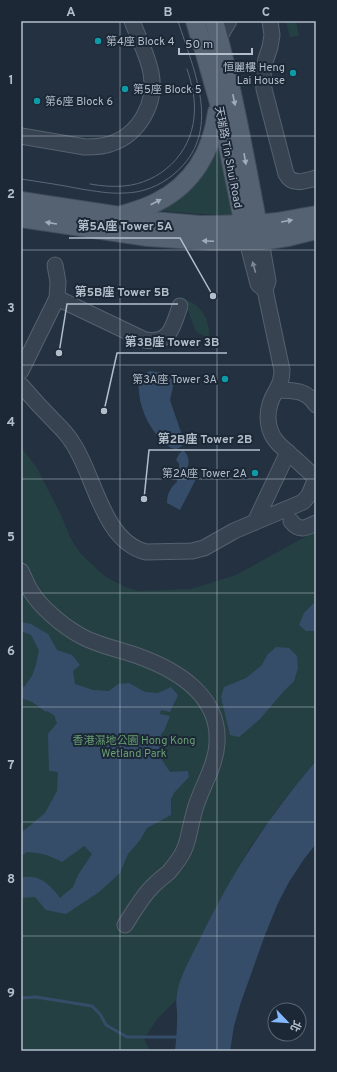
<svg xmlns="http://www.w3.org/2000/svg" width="337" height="1072" viewBox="0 0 337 1072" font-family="Overpass,'Noto Sans TC',sans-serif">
<rect width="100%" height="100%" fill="#233141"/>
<g fill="#254042">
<polygon points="286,21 296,21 299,36 290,37"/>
<polygon points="219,134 234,212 232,215 201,214 152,210"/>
<path d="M187 300C203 307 210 321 209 338L196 332 186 305Z"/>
<polygon points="21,447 37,468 61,515 70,537 76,547 82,555 98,570 106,577 125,587 139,591 191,589 236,575 316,531 316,761 283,801 251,846 213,913 183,977 177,992 176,1000 158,1018 144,1039 150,1051 21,1051"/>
</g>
<g fill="#354d69">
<path d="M150 371 163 373 169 377 172 380 173 387 170 400 185 444C181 446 178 450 174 449 170 448 168 446 166 444 151 432 141 412 139 393 139 389 138 385 139 381 141 376 145 373 150 371Z"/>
<path d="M183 450C193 460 187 467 185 478L196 479 180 510 167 503C167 494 170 488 177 482L176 475C178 469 182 465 176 460L179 454Z"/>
<polygon points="316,601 316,631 306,631 299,625 304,613"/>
<path d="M21 622 31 624 48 634 57 650 72 655 80 665 73 671 75 684 93 690 109 691 118 684 129 683 145 692 158 693 171 687 178 695 170 712 161 710 160 714 170 716 164 731 161 734 158 754 170 772 188 771 189 777 174 793 171 799V815L147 828 140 840 128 854 120 873 99 892 66 914 46 910 35 897 21 898V878C39 873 50 885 60 898L73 887 78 875 92 854 84 846 62 862C49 855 42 853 27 852L21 856V833L45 813 57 791 58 772 49 771 48 734 57 723 54 715 47 711 46 712 32 702 21 698V688L24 687 32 676 36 665 39 650 31 635 21 631Z"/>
<polygon points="276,647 289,648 297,656 298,668 294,681 283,692 260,719 239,737 230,735 221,697 224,687 246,678 262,665 267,655"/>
<path d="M316 761V844L304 859 289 882 278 903 265 935 241 1002 234 1026 230 1051H175C176 1041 177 1031 177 1021 178 1012 175 1003 177 994 179 978 192 955 199 941 231 874 268 817 316 761Z"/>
</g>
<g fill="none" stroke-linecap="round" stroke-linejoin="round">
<polyline stroke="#354d69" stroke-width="3" points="21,998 36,997 92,1006 100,1014 106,1025 127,1037 179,1037"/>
<g stroke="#55616e" stroke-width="17">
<g id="minor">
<path d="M270 21 272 35 270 47 266 59 263 71 264 89 286 174C292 186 305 181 316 178"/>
<polyline points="219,39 223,31 229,21"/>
<path d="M21 136 85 147C94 147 102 147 110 144 139 135 157 103 151 73 148 56 138 37 132 21"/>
<polyline points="247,241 258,284 265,290"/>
<path d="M261 241 268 281 265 290 282 370C282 387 274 390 270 404 266 417 268 432 277 442 282 448 288 452 293 457 301 464 308 471 316 478"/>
<path d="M57 298 145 340C171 344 173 326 180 306"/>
<polyline points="21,371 57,298 58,282 55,265"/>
<path d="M21 385C32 398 44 411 56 423 62 429 68 435 72 442 95 475 102 541 146 552L192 551 204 548 234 531 255 522 303 502 309 495 316 478"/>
<path d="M277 390C294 391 306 389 316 405"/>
<path d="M291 521C299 532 306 528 316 523"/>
<polyline points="255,522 288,452"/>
<path d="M21 571C24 577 27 584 30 590 41 608 63 626 81 636 99 646 119 649 138 656 177 670 220 696 217 743 216 764 204 783 197 803 193 814 191 826 188 838 187 842 186 846 184 850 181 857 174 866 169 872 163 877 156 882 151 888 142 897 132 914 125 925"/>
</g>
</g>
<g stroke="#404c5a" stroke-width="20">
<g id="major">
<polyline points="195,21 205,54 219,103 246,236"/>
<path d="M214 21C234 92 246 164 260 236"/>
<polyline points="21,201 153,221 200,225 257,224 277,222 316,215"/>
<path d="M122 215C134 211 146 208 157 202 193 184 212 151 217 112"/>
<polyline points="21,218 148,237 210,241 261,241 288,237 316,230"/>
</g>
</g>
<use href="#minor" stroke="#374351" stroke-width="15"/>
<use href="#major" stroke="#556271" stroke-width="18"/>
<g stroke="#596778" stroke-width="1">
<path d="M21 179C41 182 61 185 81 189 95 191 109 194 124 193 142 193 160 186 174 174 224 132 194 72 178 21"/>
<path d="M90 184C101 186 113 187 124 186 160 183 191 154 194 117 196 101 192 84 187 69"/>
</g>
</g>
<defs><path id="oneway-solid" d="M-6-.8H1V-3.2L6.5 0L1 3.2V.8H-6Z"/></defs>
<g fill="#a0acb9">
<use href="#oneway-solid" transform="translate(234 100) rotate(78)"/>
<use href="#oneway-solid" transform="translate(245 159) rotate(80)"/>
<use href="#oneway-solid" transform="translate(156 202) rotate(-27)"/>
<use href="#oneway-solid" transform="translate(287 221) rotate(-10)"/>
<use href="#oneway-solid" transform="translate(51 223) rotate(-171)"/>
<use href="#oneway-solid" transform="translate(208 241) rotate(-178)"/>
</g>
<use fill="#7b8794" href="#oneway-solid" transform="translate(254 267) rotate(-105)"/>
<path fill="none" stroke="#b3becb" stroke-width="1" stroke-opacity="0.55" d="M120 21V1051M217 21V1051M21 136H316M21 250H316M21 365H316M21 479H316M21 593H316M21 707H316M21 822H316M21 936H316"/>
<g fill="#0f9aa8" stroke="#1c2836" stroke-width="1.5">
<circle cx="98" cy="41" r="4"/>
<circle cx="293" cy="73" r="4"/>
<circle cx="125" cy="89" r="4"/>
<circle cx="37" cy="101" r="4"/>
<circle cx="225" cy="379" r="4"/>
<circle cx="255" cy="473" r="4"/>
</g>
<g text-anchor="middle" stroke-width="4" stroke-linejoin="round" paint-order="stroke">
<g font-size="11" fill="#b3becb" stroke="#1c2836" text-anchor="start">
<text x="106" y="45">第4座 Block 4</text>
<text x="285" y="71" text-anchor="end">恒麗樓 Heng<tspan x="285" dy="13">Lai House</tspan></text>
<text x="133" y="93">第5座 Block 5</text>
<text x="45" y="105">第6座 Block 6</text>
<text x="217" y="383" text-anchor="end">第3A座 Tower 3A</text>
<text x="247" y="477" text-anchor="end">第2A座 Tower 2A</text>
</g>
<g font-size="11" fill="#b3becb" stroke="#1c2836">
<text transform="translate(229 157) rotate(79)" y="4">天瑞路 Tin Shui Road</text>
</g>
<g font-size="11" fill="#689e72" stroke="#1c2836">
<text x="134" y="744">香港濕地公園 Hong Kong<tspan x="134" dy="13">Wetland Park</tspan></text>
</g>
</g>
<path fill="none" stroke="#b3becb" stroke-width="1.5" d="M213 296L180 238H69M59 353L67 304H178M104 411L117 353H227M144 499L149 450H260"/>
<g fill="#b3becb" stroke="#1c2836" stroke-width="1.5">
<circle cx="213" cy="296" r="4"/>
<circle cx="59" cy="353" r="4"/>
<circle cx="104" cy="411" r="4"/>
<circle cx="144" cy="499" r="4"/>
</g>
<g font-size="12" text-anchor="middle" font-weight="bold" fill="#b3becb" stroke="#1c2836" stroke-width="4" stroke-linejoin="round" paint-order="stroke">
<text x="125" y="230">第5A座 Tower 5A</text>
<text x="122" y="296">第5B座 Tower 5B</text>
<text x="172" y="346">第3B座 Tower 3B</text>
<text x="205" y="443">第2B座 Tower 2B</text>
</g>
<rect width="337" height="1072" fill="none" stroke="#1c2836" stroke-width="44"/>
<g transform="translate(287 1022) rotate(115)"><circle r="19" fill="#1c2836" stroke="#586472"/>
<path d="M0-3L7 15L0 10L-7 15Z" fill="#85b9ff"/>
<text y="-6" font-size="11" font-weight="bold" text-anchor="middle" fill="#b3becb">北</text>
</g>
<path d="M179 48v6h73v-6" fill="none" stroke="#b3becb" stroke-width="2"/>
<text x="185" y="48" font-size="12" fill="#b3becb" stroke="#1c2836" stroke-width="3" paint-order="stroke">50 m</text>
<rect x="22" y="22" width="293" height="1028" fill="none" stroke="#b3becb" stroke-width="1.5"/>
<g font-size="13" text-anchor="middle" font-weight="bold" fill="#b3becb">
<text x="71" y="16">A</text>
<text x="168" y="16">B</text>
<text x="266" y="16">C</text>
<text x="11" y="84">1</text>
<text x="11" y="198">2</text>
<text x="11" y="312">3</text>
<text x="11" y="426">4</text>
<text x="11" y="541">5</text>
<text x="11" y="655">6</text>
<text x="11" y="769">7</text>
<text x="11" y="883">8</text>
<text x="11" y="997">9</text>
</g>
</svg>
